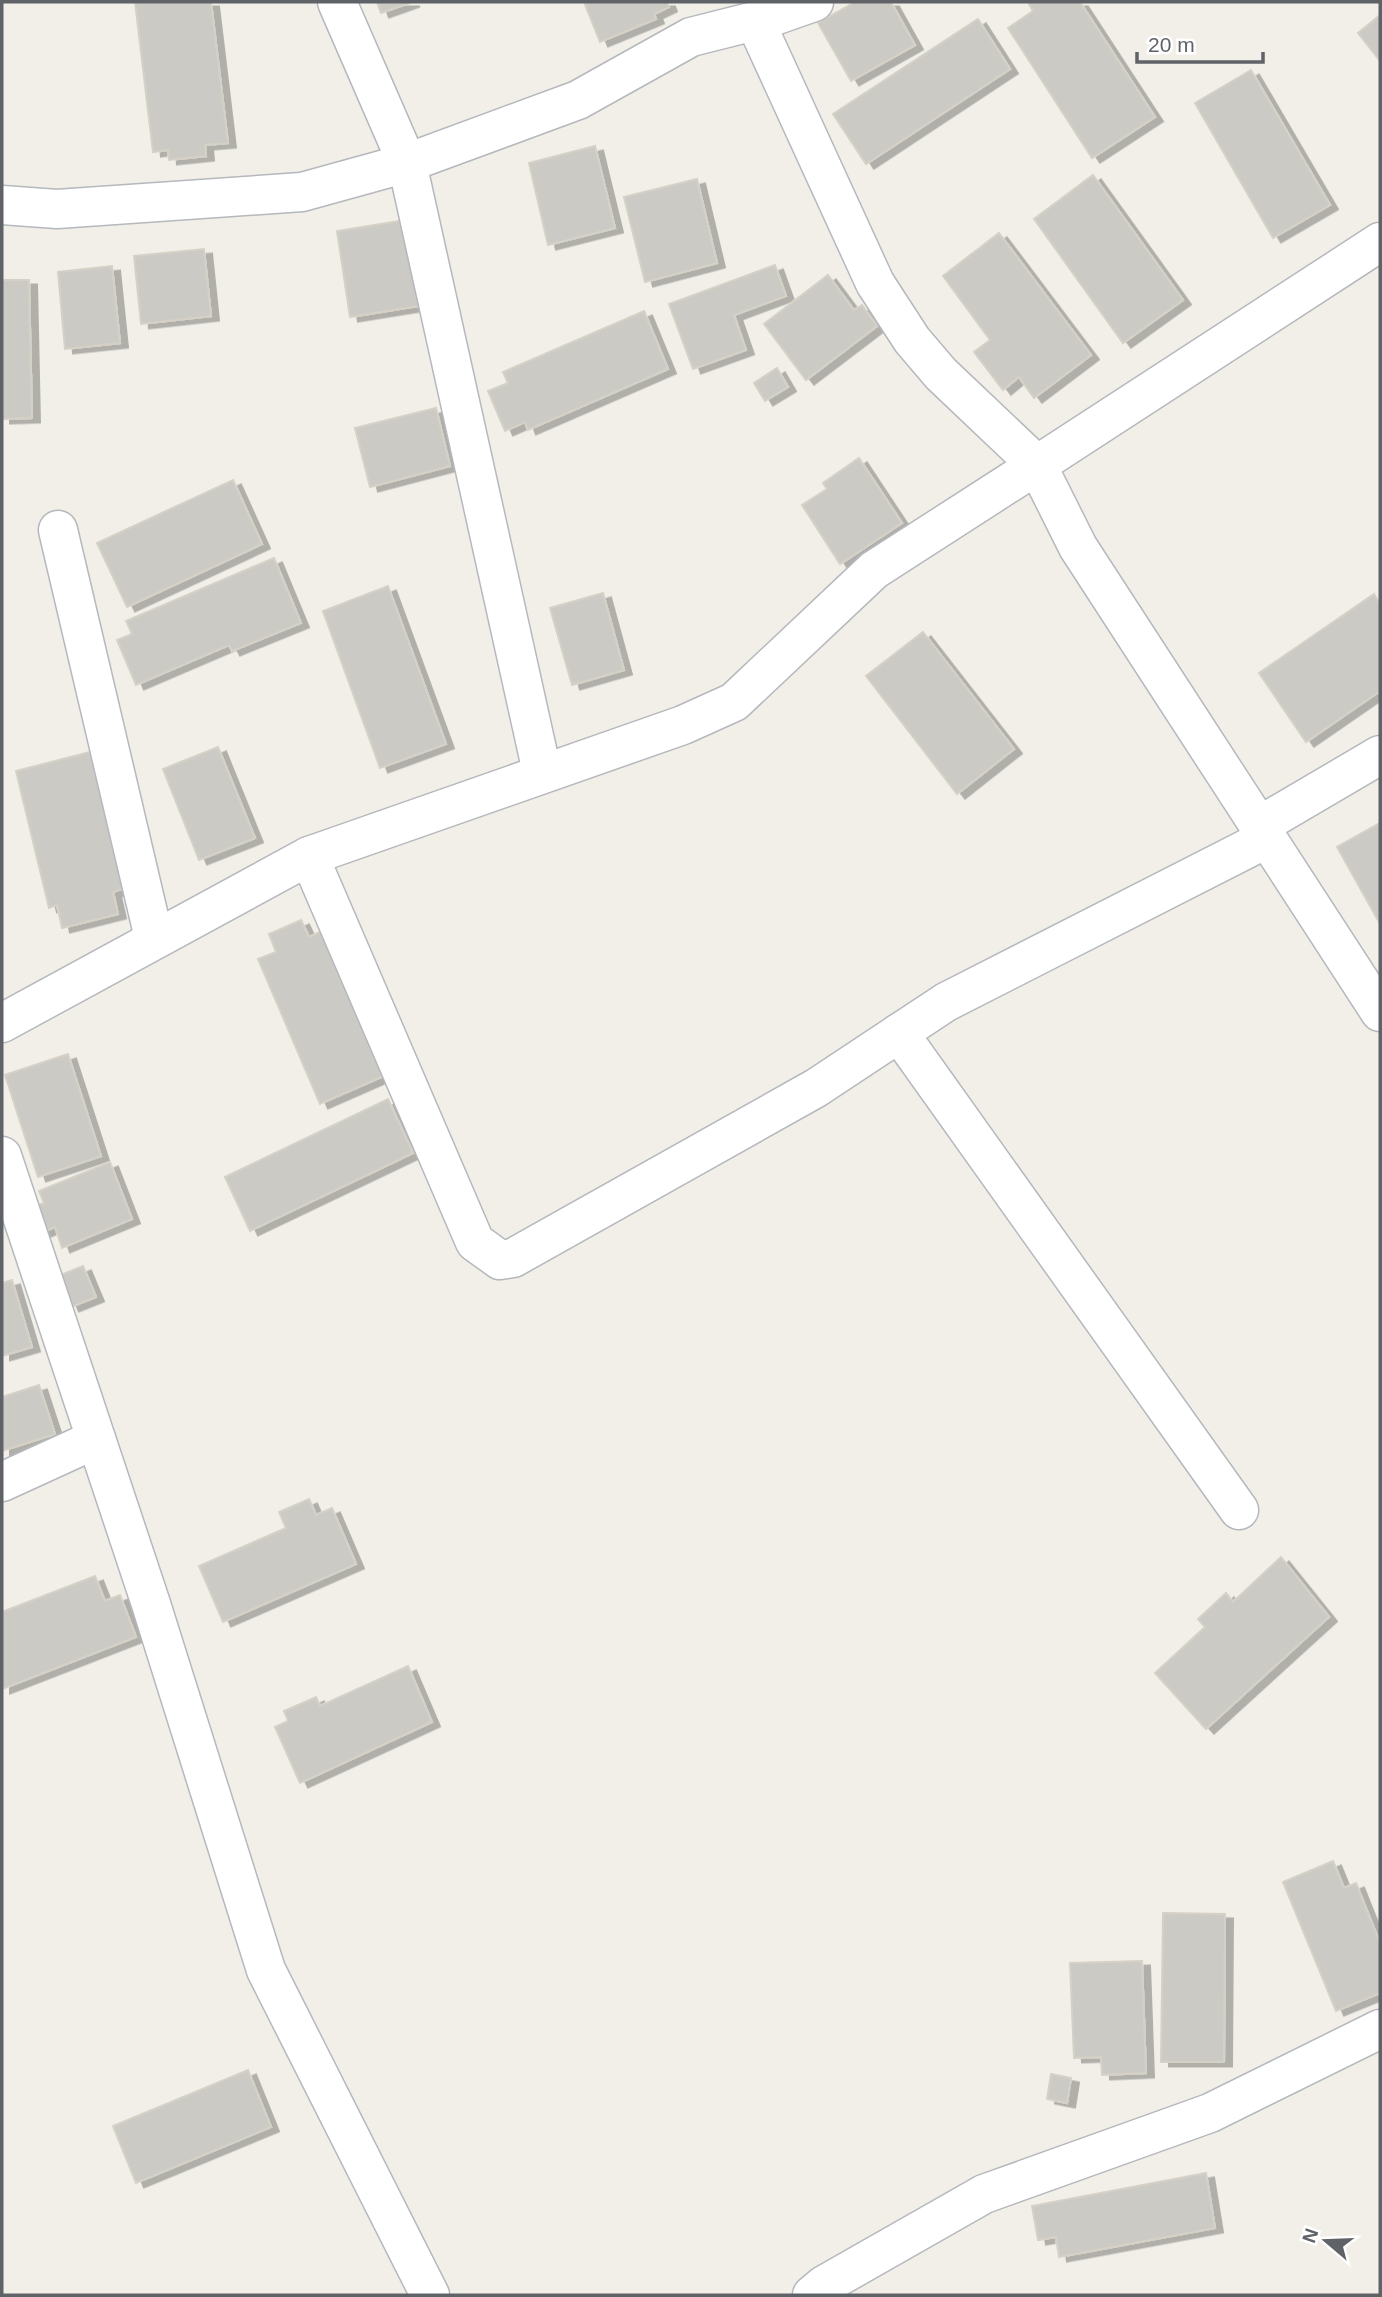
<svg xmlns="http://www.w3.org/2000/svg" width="1382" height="2297" viewBox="0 0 1382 2297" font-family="Helvetica,sans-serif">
<defs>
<filter id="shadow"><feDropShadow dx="8" dy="4.5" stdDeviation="0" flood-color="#0004"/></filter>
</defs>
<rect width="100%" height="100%" fill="#f1efe8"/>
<g fill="#cccac5" stroke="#d6d1c6" stroke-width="2" filter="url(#shadow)">
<polygon points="135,2 211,2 228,143 205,145 206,156 169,160 168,150 153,152"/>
<polygon points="377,2 412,2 381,13"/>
<polygon points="584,2 667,2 669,7 654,14 656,19 600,42"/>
<polygon points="855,2 891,2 915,45 851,81 818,23"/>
<polygon points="1032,2 1080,2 1155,117 1092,158 1008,28 1033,11 1029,4"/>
<polygon points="1380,15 1380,61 1358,33"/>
<polygon points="978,19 1010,69 866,164 833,114"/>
<polygon points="1251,70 1330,205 1273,238 1195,103"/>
<polygon points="595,146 615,228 548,245 529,163"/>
<polygon points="1093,175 1183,300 1123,343 1034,219"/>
<polygon points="697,179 717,263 645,282 624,197"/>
<polygon points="406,220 419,306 350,317 337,231"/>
<polygon points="999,233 1091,355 1034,398 1019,377 1003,390 974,352 990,340 943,276"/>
<polygon points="204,249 211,316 141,324 134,256"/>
<polygon points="775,265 786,296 734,315 746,350 693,369 669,304"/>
<polygon points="112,266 120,343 65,349 58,272"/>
<polygon points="828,275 854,310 862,305 877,326 806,380 764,324"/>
<polygon points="2,280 29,280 32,418 2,419"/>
<polygon points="644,311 668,369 528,430 525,422 505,431 488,391 508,383 503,372"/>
<polygon points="777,368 788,387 765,401 754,383"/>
<polygon points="436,408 450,466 370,487 355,428"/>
<polygon points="859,458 902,523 840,564 802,505 827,489 823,483"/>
<polygon points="233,480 262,544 127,607 97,543"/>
<polygon points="274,558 301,623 232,651 229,645 136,685 117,640 132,634 126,621"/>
<polygon points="388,586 446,744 380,768 323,611"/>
<polygon points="603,593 624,670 572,685 550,608"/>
<polygon points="1374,594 1380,604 1380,691 1306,742 1259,673"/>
<polygon points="923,632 1014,749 957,794 866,676"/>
<polygon points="218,747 255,838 199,860 163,769"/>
<polygon points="90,752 124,888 113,892 118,914 62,928 57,905 49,908 16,771"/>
<polygon points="1380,823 1380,924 1337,847"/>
<polygon points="301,920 309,937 324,930 386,1075 320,1104 258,959 276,952 269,934"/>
<polygon points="68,1054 101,1156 38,1177 5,1075"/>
<polygon points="388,1099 413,1153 250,1231 225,1177"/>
<polygon points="110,1162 132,1219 62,1248 55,1227 43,1232 33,1207 44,1203 39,1191"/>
<polygon points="83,1266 96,1297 71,1307 58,1276"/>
<polygon points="12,1280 32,1347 2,1356 2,1283"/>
<polygon points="39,1385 55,1434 2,1451 2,1397"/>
<polygon points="309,1499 316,1515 332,1508 356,1564 223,1622 199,1566 286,1528 279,1512"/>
<polygon points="1281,1557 1329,1617 1206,1729 1155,1673 1205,1627 1198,1619 1226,1593 1233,1602"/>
<polygon points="95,1576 105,1601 120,1595 136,1637 2,1689 2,1612"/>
<polygon points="408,1666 432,1722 300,1783 275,1727 288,1721 284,1711 316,1697 320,1706"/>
<polygon points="1333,1861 1344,1888 1356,1883 1380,1943 1380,1993 1336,2011 1283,1882"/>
<polygon points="1163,1913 1225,1914 1224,2062 1161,2062"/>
<polygon points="1142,1961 1146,2073 1102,2075 1101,2057 1074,2058 1070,1963"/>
<polygon points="248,2070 271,2127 136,2183 113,2126"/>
<polygon points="1051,2074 1071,2078 1067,2103 1047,2099"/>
<polygon points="1206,2173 1215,2228 1059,2257 1056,2237 1038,2240 1032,2206"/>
</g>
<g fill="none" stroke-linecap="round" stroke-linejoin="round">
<g stroke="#b5b8bc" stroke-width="41">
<g id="minor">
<polyline points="337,2 407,163 542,772"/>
<polyline points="2,205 57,209 302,192 407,163 578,100 691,37 774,16 814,2"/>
<polyline points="1380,242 1037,465 1078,547 1380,1012"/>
<polyline points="58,530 154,938"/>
<polyline points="1259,826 1380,755"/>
<polyline points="309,856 475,1242 500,1260 513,1258 816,1088 946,1002 1268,838"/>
<polyline points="2,1023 309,856 683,725 734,702 874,570 1037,465 941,374 912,340 875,283 755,21"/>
<polyline points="899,1033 1239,1510"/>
<polyline points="2,1156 151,1604 266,1970 430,2295"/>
<polyline points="2,1482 96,1439"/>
<polyline points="812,2295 824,2285 984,2194 1210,2113 1380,2029"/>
</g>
</g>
<use href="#minor" stroke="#fff" stroke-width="38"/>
</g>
<rect width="1382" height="2297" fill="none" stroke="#5f6368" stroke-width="7"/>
<g transform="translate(1326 2241) rotate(289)" stroke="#ffffff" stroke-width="5" paint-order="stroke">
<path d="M0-5L12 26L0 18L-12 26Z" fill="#5f6368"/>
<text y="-10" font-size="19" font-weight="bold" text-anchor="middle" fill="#5f6368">N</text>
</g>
<path d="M1137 52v10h126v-10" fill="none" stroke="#5f6368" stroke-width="3.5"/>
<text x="1148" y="52" font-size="21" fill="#5f6368" stroke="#ffffff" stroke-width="5" paint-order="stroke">20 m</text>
</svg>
